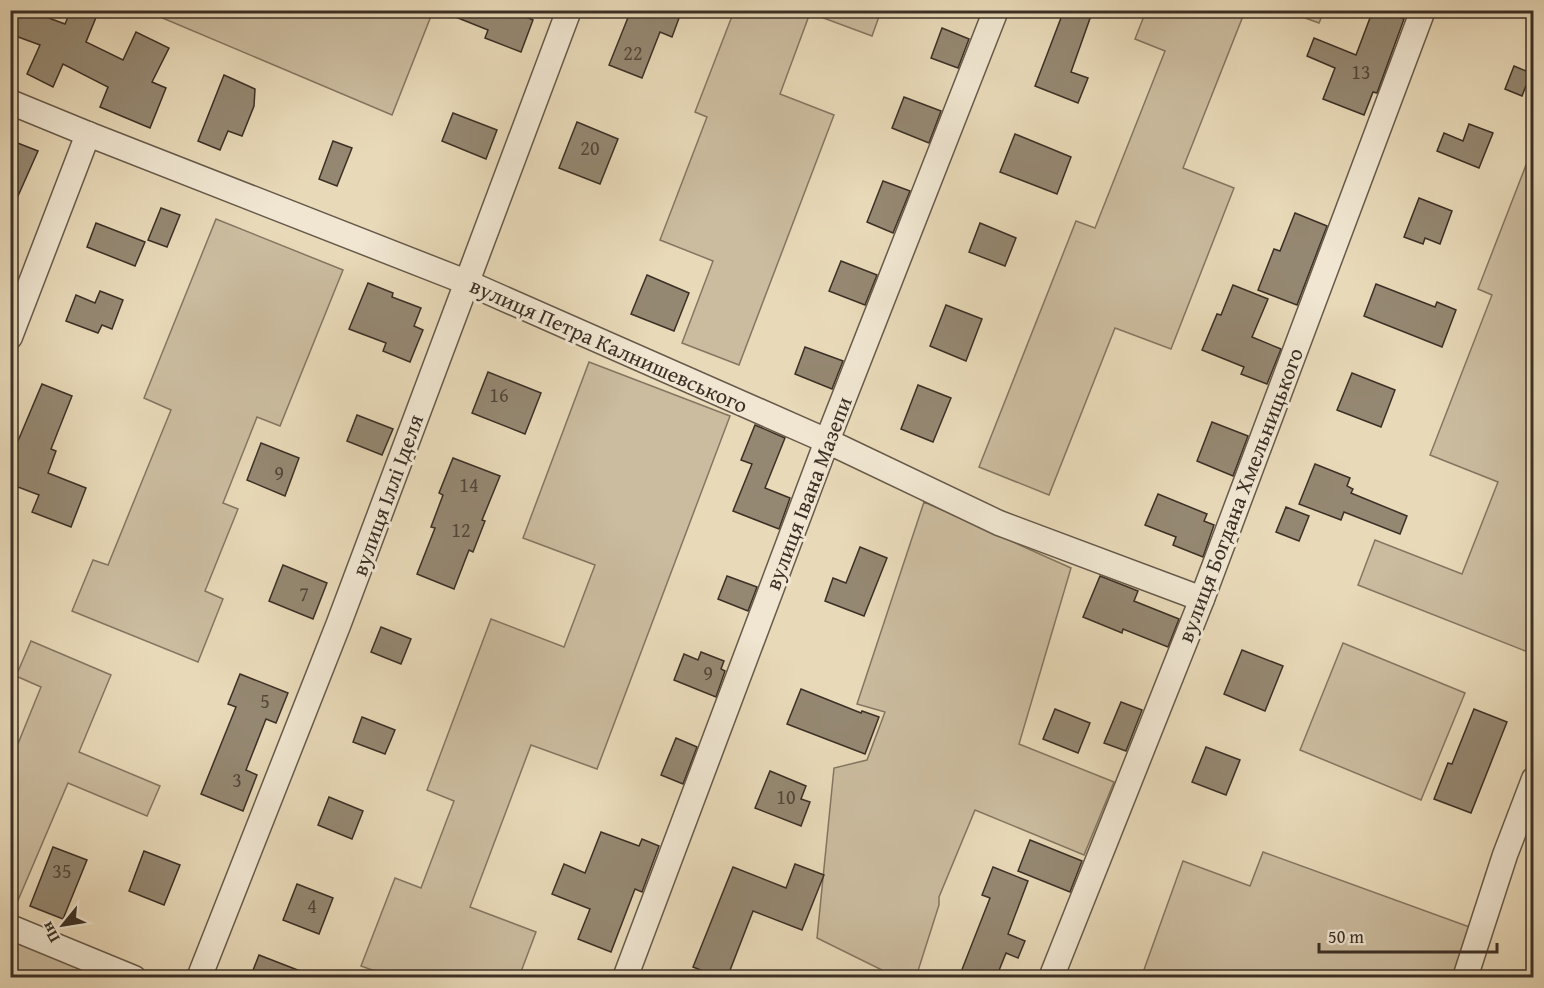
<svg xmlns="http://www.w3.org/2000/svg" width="1544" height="988" viewBox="0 0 1544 988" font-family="'Gentium Book Plus',serif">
<rect width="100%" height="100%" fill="#e8d9b8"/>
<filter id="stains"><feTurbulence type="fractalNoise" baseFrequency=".00333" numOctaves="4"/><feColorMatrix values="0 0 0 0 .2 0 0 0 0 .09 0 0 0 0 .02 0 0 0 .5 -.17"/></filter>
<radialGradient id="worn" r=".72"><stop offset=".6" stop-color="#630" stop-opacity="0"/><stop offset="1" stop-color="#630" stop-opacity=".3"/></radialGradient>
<g fill="#cbbc9f" stroke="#847662" stroke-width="1.5">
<polygon points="146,11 433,11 392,115"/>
<polygon points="734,11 881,11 872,36 810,13 780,94 834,115 739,365 682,343 713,261 660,240 707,117 695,112"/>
<polygon points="1146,11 1245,11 1183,168 1234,188 1171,349 1115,328 1049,495 979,467 1076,221 1095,228 1165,51 1135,39"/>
<polygon points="1286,11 1324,10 1324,11 1319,23"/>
<polygon points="1533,147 1534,654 1533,654 1358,585 1375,540 1462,574 1498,482 1430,455 1492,295 1478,289"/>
<polygon points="216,219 343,270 280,426 257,417 223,503 238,509 205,591 223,599 198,662 72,611 93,560 108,565 171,410 144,398"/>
<polygon points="589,362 730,416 597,769 531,745 470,907 536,932 519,977 392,977 361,966 395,878 421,888 454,801 427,790 491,619 564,647 595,565 523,538"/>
<polygon points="924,502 1071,568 1019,744 1114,782 1084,855 975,810 939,897 939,905 916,977 896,977 817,938 834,768 867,760 885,712 857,704"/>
<polygon points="31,641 111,675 79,752 160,786 147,816 68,783 16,905 10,903 11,761 41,687 16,676"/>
<polygon points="1343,643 1465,693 1421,800 1300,750"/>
<polygon points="1263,852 1475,929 1457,977 1141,978 1183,861 1250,886"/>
<polygon points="11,927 134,977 11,977"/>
</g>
<g fill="#958872" stroke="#3c3026" stroke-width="1.5">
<polygon points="10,10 27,10 65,24 71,10 99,10 86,42 123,60 136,32 169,48 152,82 166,88 150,128 100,107 108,87 63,64 53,87 27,74 40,45 10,34"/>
<polygon points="443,10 510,10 533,20 521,52 485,38 488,30 443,12"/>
<polygon points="631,10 682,10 672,37 660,32 642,78 609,65"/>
<polygon points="1064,10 1093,10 1071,72 1088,78 1078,103 1035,86"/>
<polygon points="1373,10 1383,10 1404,19 1377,93 1373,92 1364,115 1323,99 1335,68 1307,56 1314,38 1356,55"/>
<polygon points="942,28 969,39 958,68 931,58"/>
<polygon points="1514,66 1531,73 1522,96 1505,89"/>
<polygon points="224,75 255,89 254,106 242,136 228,131 220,150 198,141"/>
<polygon points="904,97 941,111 929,143 892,128"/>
<polygon points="453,113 497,130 486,159 442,141"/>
<polygon points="577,122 618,139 600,184 559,168"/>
<polygon points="1469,124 1493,133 1479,168 1437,151 1444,133 1463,141"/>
<polygon points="1015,134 1071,157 1057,194 1000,172"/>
<polygon points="333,141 352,148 337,186 319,179"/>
<polygon points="15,142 38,151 10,214 10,152"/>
<polygon points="883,181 910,191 893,233 867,222"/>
<polygon points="1419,198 1452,211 1440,244 1425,238 1423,244 1404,237"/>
<polygon points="161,208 180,215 167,247 148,240"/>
<polygon points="1295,213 1327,226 1297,305 1258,290 1274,249 1280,251"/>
<polygon points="96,223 145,242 135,266 87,247"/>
<polygon points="980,223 1016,238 1005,266 969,252"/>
<polygon points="841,261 877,275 865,305 829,291"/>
<polygon points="647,275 689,293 674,331 631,314"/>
<polygon points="368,283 393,293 392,297 421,308 414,326 423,330 410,362 383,351 386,343 349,329"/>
<polygon points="1376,284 1435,307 1437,302 1456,310 1442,347 1364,316"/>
<polygon points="1233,285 1268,299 1252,337 1281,349 1267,384 1241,374 1244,367 1202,350 1217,314 1221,315"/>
<polygon points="100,291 123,300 112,329 102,325 98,333 66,321 76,295 95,303"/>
<polygon points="946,305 982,319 966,361 930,346"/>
<polygon points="805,347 843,361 832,389 795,374"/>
<polygon points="488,372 541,393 525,434 472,413"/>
<polygon points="1352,373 1395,390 1381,427 1337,410"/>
<polygon points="42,384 72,396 51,449 56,451 48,473 86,488 71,527 32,512 39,495 10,484 10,460"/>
<polygon points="918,385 951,398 933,442 901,429"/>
<polygon points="357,415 393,429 382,455 347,441"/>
<polygon points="1212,422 1248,436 1233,476 1197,461"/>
<polygon points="755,425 785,438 765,488 790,498 779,529 733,511 752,464 741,460"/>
<polygon points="261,443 299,458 285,496 247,480"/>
<polygon points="453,458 500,476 482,520 485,521 473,552 469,550 454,589 417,574 435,528 431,527 443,495 439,493"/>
<polygon points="1315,464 1350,478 1347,486 1353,489 1351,493 1407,516 1400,534 1344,512 1341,520 1299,504"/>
<polygon points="1158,494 1207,514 1204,521 1214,525 1203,557 1173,545 1176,537 1145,525"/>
<polygon points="1286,507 1309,516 1299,541 1276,532"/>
<polygon points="860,547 887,558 864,616 825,601 833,578 846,583"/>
<polygon points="283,565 327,583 313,619 269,601"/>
<polygon points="727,576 757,587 748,611 718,599"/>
<polygon points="1100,576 1138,591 1134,601 1179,619 1168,647 1123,629 1122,633 1083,617"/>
<polygon points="381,627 411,639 401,664 371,652"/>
<polygon points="1242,650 1283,666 1265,711 1224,694"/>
<polygon points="701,652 724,661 721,669 725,671 716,697 674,680 684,654 698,660"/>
<polygon points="240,674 288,693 276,723 266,719 246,770 257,775 243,811 201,794 236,707 228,704"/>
<polygon points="801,689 861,713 862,711 879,717 865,754 787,724"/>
<polygon points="1121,702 1142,710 1126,751 1104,743"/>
<polygon points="1055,709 1090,723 1078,753 1043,739"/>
<polygon points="1474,709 1507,722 1471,813 1434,799 1448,763 1452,764"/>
<polygon points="362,717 395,730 385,754 353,742"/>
<polygon points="676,738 697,747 683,784 661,775"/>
<polygon points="1206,747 1240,760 1226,795 1192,782"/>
<polygon points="770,771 806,786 801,799 810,802 801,826 755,808"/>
<polygon points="329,797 363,811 352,839 318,825"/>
<polygon points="601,832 639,846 642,839 659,846 642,892 635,889 611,952 578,939 590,909 552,894 564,864 585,873"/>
<polygon points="1030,840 1082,861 1070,892 1018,871"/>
<polygon points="53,847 87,860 63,919 30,906"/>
<polygon points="144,851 180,865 164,905 129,891"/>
<polygon points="795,864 824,875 802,930 753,911 727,978 721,978 693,967 733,867 786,888"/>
<polygon points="993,867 1028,881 1008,934 1025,941 1018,958 1006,953 996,978 975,978 961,972 990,898 982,895"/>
<polygon points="297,884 333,898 319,934 283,920"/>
<polygon points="259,955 313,976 312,978 250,978"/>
</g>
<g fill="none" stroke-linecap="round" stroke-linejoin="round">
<g stroke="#675a4a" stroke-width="27">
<g id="minor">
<polyline points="10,102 88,134 466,282 827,441 999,523 1202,599"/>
<polyline points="10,337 88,134"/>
<polyline points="10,927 134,978"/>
<polyline points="199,978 339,623 569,10"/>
<polyline points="625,978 827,441 996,10"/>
<polyline points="1051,978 1202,599 1423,10"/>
<polyline points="1465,978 1505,855 1534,779"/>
</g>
</g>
<use href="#minor" stroke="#f0e6d1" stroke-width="24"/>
</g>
<g text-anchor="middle" stroke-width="6" stroke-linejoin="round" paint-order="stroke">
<g font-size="20" fill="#524639">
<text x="633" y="60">22</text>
<text x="1361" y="79">13</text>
<text x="590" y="155">20</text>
<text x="499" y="402">16</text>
<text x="279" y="480">9</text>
<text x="469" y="492">14</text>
<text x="461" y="537">12</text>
<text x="304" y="601">7</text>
<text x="708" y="680">9</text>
<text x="265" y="708">5</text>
<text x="237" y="787">3</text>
<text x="786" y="804">10</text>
<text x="62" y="878">35</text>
<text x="312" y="913">4</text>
</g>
<g font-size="22" fill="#3c3026" stroke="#f0e6d1">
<text transform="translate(609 345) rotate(24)" y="8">вулиця Петра Калнишевського</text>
<text transform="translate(808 493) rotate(-69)" y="8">вулиця Івана Мазепи</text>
<text transform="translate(387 495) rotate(-70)" y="8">вулиця Іллі Іделя</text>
<text transform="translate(1240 495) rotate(-69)" y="8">вулиця Богдана Хмельницького</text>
</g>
</g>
<rect width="1544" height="988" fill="none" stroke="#e8d9b8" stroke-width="36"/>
<rect x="12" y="12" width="1520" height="964" fill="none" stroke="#3c3026" stroke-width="3"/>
<rect x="18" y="18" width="1508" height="952" fill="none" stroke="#3c3026" stroke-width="1.5"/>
<g transform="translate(63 925) rotate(240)" stroke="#f0e6d1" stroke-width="4.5" paint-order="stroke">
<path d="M0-4.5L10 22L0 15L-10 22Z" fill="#3c3026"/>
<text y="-9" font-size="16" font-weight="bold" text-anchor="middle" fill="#3c3026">Пн</text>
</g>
<path d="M1319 943v9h178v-9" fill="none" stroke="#3c3026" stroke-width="3"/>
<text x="1328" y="943" font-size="18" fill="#3c3026" stroke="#f0e6d1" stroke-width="4.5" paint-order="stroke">50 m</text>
<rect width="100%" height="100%" filter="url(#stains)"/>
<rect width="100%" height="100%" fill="url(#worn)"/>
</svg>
